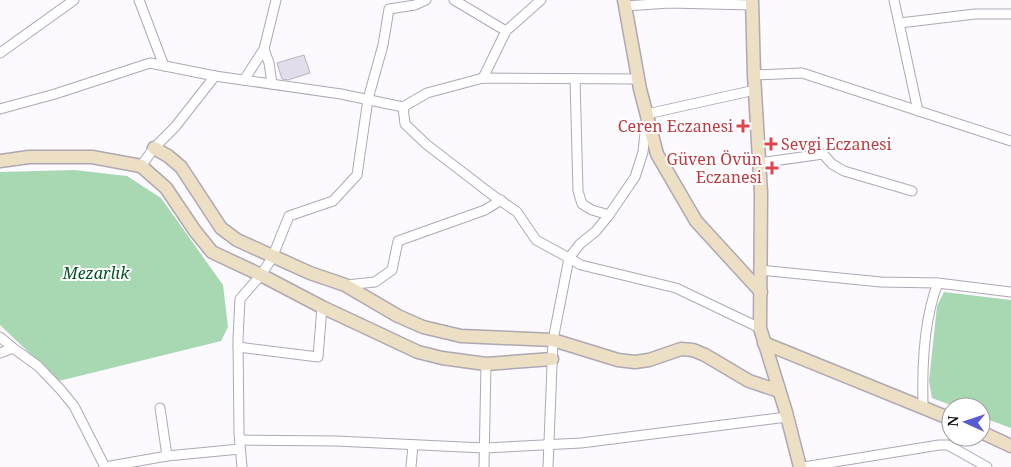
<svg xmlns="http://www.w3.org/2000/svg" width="1011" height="467" viewBox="0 0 1011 467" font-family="'Noto Serif',serif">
<rect width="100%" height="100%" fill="#fcf9ff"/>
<g fill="#a7d8b1">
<polygon points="74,170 127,176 161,198 223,285 228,327 221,341 59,381 0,325 0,172"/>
<polygon points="944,292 1011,300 1011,428 981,417 981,407 956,407 932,398 929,381 937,306"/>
</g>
<polygon fill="#e3dcea" stroke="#b9b2bf" points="304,55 310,73 288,80 282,79 277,63"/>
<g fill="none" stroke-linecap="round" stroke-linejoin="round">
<g stroke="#aea8b5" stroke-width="11">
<g id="street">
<polyline points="139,0 164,66"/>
<polyline points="454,0 506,31"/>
<polyline points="894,0 918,111"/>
<polyline points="625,6 670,3 752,5"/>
<polyline points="900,23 975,14 1011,14"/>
<polyline points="264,49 269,63 272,84"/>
<polyline points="0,53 74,0"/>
<polyline points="754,75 802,73 1011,141"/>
<polyline points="483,78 506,31 541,0"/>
<polyline points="575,79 578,191 582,204 592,210 609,215"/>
<polyline points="244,80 264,49 276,0"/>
<polyline points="403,107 405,124 426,144 491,194 517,212 536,240 569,258 581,265 676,288 760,328"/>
<polyline points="0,109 55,94 150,63 215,76"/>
<polyline points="759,163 823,154 832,164 844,171 912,191"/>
<polyline points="141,166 154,148 175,127 215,76 341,94 403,107 427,93 483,78 638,79"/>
<polyline points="760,270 881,282 938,283 1011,292"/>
<polyline points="346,285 375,282 392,270 398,241 485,210 501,200"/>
<polyline points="0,337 13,348 38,366 60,389 74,406 105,467"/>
<polyline points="238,347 318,357 322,307"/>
<polyline points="0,353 13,348"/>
<path d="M923 406C922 369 924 318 938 283"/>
<polyline points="160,408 167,456"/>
<polyline points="240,440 336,441 484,448 581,443 787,417"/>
<polyline points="105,467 167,456 240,449"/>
<polyline points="242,467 239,433 238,339 240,299 261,275 272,258 289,216 333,201 357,175 368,99 383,45 389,9 415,5 426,0"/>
<polyline points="411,467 413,445"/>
<polyline points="484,467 486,364"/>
<polyline points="548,467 553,340 569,258 580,244 596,231 609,215 635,177 643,152 647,114 755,90"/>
<polyline points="804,467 939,445 948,445 987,467"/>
</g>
</g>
<g stroke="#aea8b5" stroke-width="15">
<g id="secondary">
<polyline points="624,0 640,89 657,154 696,221 761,292"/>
<polyline points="752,0 754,75 761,193 760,328 786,412 800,467"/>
<polyline points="154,148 168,156 181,167 221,228 237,240 310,273 345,285 398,316 423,327 461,336 553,340 618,360 635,362 649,360 681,349 693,350 705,355 749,381 779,391"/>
<polyline points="0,161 29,157 92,157 141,166 166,188 195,231 212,252 261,275 322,307 418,352 442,358 486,364 552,359"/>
<polyline points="764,343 951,419"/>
<polyline points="981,432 1011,446"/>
</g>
</g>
<use href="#street" stroke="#fff" stroke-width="9"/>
<use href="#secondary" stroke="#eddfc3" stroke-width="12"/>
</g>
<g fill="#e0444e" stroke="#fff" stroke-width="2">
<path d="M740.5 118.5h5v5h5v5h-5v5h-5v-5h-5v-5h5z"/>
<path d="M768.5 136.5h5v5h5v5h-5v5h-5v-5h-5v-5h5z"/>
<path d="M769.5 160.5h5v5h5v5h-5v5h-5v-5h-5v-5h5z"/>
</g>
<g text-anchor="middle" stroke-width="4" stroke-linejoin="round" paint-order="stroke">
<g font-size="16" fill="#be3a42" stroke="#fff" text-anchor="end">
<text x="733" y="132">Ceren Eczanesi</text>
<text x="781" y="150" text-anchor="start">Sevgi Eczanesi</text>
<text x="762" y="165">Güven Övün<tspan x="762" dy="18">Eczanesi</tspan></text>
</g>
<g font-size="16" font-style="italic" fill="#005323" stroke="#fff">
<text x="96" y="279">Mezarlık</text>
</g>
</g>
<g transform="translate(966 422) rotate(273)"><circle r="24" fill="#ffffff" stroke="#a09fa1"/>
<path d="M0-4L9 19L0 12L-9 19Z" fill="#575ad1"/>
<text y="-8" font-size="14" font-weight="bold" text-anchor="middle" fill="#110f14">N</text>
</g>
</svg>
